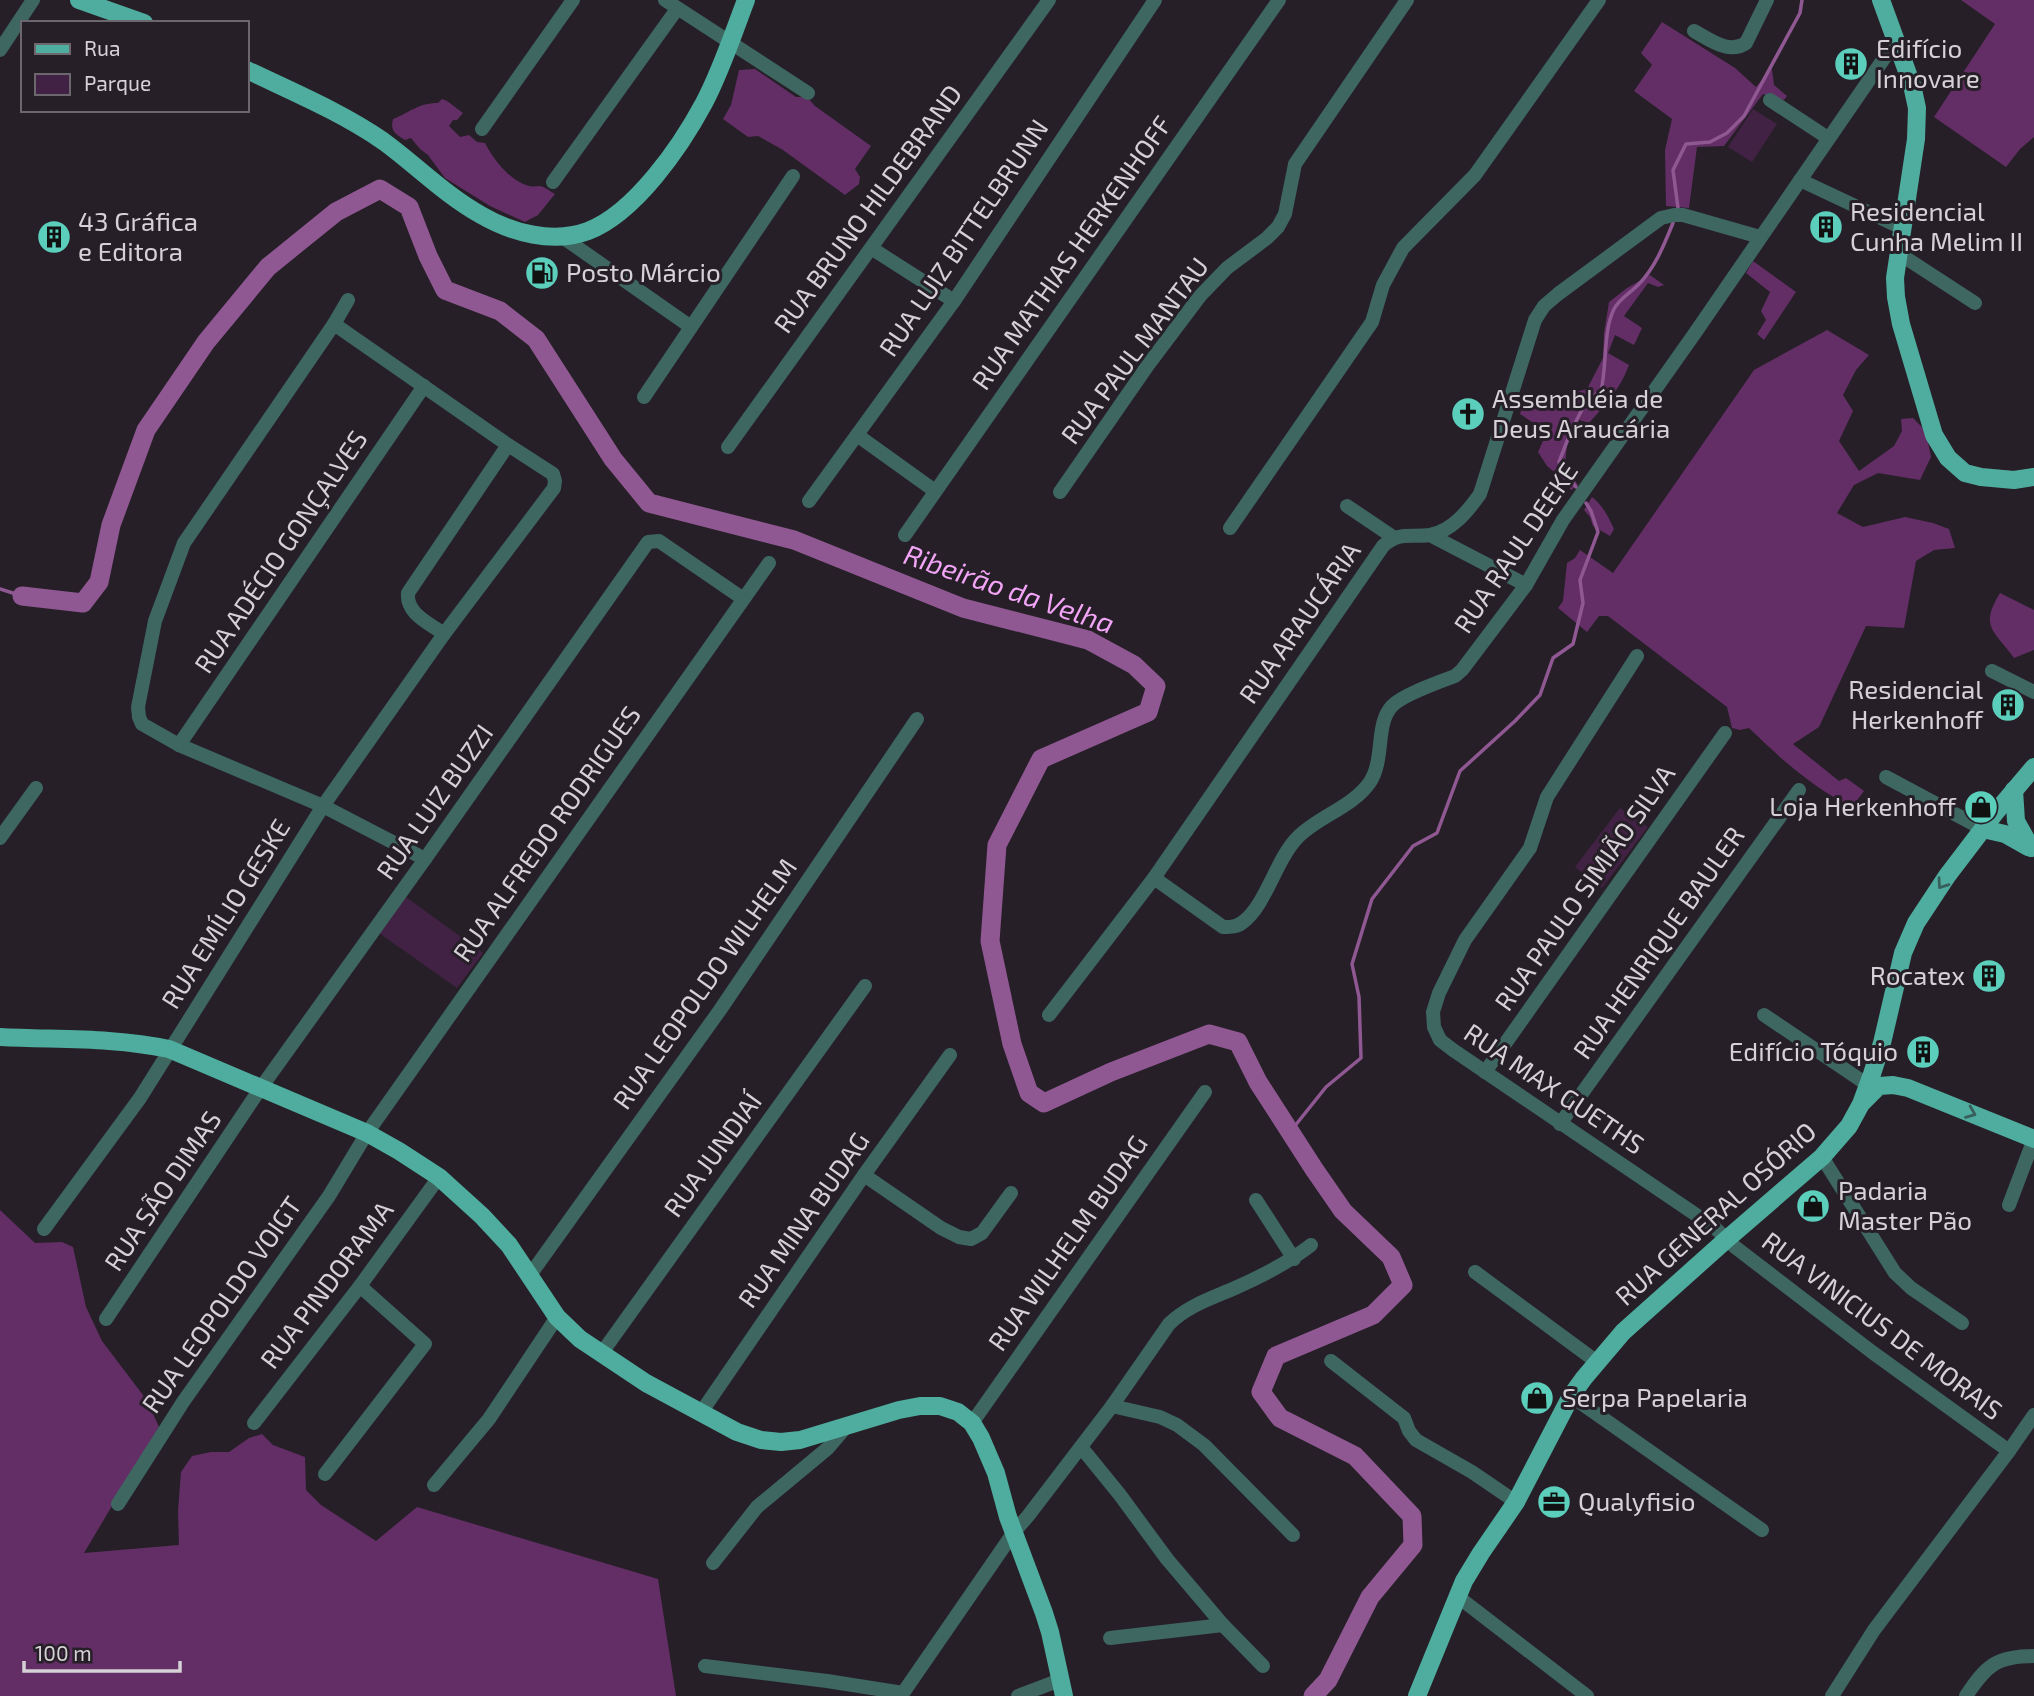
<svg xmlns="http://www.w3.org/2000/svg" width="2034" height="1696" viewBox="0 0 2034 1696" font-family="'Exo 2',sans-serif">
<rect width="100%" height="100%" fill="#261f27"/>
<g fill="#422244">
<polygon points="1753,109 1777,124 1752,162 1728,147"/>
<polygon points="1620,808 1648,827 1602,888 1575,867"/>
<polygon points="406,897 483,953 457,988 379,933"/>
</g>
<g fill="#622e65">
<polygon points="1961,0 2034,0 2034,137 2020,149 2006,167 1934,117 1995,24"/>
<polygon points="1662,22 1735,68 1756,87 1772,69 1774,85 1787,96 1784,100 1763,94 1724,146 1697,147 1689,208 1666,206 1665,150 1672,119 1634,91 1652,65 1641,53"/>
<polygon points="755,69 796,97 807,97 815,106 871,146 855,169 860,177 859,184 845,195 783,150 758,136 748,137 723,119 731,105 739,70"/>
<path d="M442 99 447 101 463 113 457 120H453L449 126 460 137 469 135 477 142 485 143C494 160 510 181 529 186 532 187 536 186 540 186 545 187 550 191 555 194L538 215 525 222 490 206 445 178 428 155 420 149 411 138 405 140C395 134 390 131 393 119 411 112 418 103 438 103Z"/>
<polygon points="1753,261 1796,292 1764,340 1757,334 1766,320 1761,311 1770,292 1746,273"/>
<path d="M1650 275 1664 285 1658 287 1648 283 1624 316 1642 328 1634 345 1615 335 1608 353 1629 365C1621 388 1605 405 1589 423L1579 420 1567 445 1565 466 1578 485 1571 490 1564 480 1547 466 1538 452 1547 432 1520 414 1526 396 1556 397 1587 389 1603 358 1604 333 1609 302 1627 288Z"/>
<path d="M1827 330 1869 355 1856 370 1843 395 1853 411 1839 441 1859 471 1894 446 1902 431 1901 419 1913 418 1926 431 1931 457 1920 480 1878 473 1854 485 1837 513 1863 527 1905 517 1933 523 1949 529 1955 548 1934 550 1916 561 1904 628 1866 626 1819 727 1793 744 1839 781 1846 778 1864 791 1852 807C1813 788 1781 759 1749 728L1740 730 1732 728 1727 707 1608 616H1599L1587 632 1558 608 1563 601 1567 563 1575 558 1580 550 1613 573 1754 370Z"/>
<path d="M1592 497C1603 506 1608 516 1614 529L1610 536 1593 526 1590 517 1584 510Z"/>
<path d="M2000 593 2034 610V650L2014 658C1994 630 1979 627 2000 593Z"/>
<polygon points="0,1210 35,1243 62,1242 73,1247 86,1307 102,1341 146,1399 159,1427 84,1553 179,1545 178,1511 181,1472 192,1456 211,1452 229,1452 249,1438 262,1434 273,1445 305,1457 306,1490 321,1505 376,1541 417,1507 658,1579 676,1696 0,1696"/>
</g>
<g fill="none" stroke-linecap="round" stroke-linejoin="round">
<g stroke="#905893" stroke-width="3.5">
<polyline points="1678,208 1673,170 1686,144 1710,142 1727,133 1744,116 1800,13 1802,0"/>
<path d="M1576 487 1566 474 1559 462 1571 431 1587 400 1601 391C1607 366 1603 331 1614 309 1619 299 1630 293 1638 285 1655 268 1664 245 1673 223"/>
<polyline points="0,589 22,596"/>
<polyline points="1290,1132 1326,1087 1361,1058 1359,997 1352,964 1372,899 1413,846 1437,833 1460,771 1515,721 1540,695 1553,658 1573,644 1583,603 1580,580 1598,532 1591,511 1586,503"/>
</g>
<polyline stroke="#905893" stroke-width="19" points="22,596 83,603 99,582 111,525 146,430 206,342 268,267 336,212 380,189 409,207 428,256 445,290 500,311 536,339 613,459 649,503 794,540 963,608 1088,640 1134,665 1156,686 1148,712 1041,759 997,845 990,941 1012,1044 1029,1093 1044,1103 1111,1072 1209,1034 1238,1042 1258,1082 1314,1169 1343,1211 1391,1257 1403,1285 1373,1315 1276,1356 1261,1392 1280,1418 1355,1456 1412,1516 1413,1545 1370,1597 1328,1680 1313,1696"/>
<g stroke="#3d6760" stroke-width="14">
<polyline points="665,0 808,93"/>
<path d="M1694 31C1709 39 1729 55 1746 43L1767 0"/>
<polyline points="0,50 33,0"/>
<polyline points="1770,100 1828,138"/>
<polyline points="482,129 573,0"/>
<polyline points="1800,180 1902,228"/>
<polyline points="553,182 677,9"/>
<polyline points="561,236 691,327"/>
<polyline points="871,248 954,301"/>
<polyline points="1898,253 1975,303"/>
<polyline points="348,300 334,324 184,543 155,621 138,707 139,717 142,724 179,745 323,806 425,859"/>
<polyline points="644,397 793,176"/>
<polyline points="857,435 935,491"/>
<polyline points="728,447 1049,0"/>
<polyline points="1060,492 1148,365 1200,296 1227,268 1267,238 1278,227 1285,214 1295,164 1407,0"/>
<polyline points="809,501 954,301 1155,0"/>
<polyline points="1347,506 1393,537"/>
<polyline points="1230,528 1372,322 1383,285 1403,248 1475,175 1599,0"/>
<polyline points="905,535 1279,0"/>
<polyline points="1430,535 1526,585"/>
<path d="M444 634C429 623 406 614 408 593L508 445"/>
<polyline points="1637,656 1547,797 1530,848 1465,940 1439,993 1433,1012 1434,1027 1440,1040 1453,1050 1714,1227 1735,1247 1872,1352 2009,1451"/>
<polyline points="1992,671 2034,692"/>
<polyline points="179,745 424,386"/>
<polyline points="1886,777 1983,829"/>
<polyline points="0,838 36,788"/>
<path d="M1154 878 1223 927C1231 927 1237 927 1243 922 1266 905 1276 859 1298 837 1319 816 1353 807 1370 782 1385 759 1375 724 1392 706 1402 695 1439 682 1455 676L1462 670 1526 585 1563 520 1695 333 1896 41"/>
<path d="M1049 1015 1154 878 1383 546C1400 531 1410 538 1430 535 1452 531 1468 511 1480 494L1535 320 1544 306 1558 294 1661 218 1674 215H1683L1760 237"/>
<polyline points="1764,1015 1868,1085"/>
<polyline points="1485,1072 1725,733"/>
<polyline points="1560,1124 1799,790"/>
<polyline points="1822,1157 1895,1273 1911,1288 1962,1323"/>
<polyline points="864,1175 941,1228 959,1237 971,1239 982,1233 1011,1193"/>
<polyline points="1256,1200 1294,1259"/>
<polyline points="2009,1205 2034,1139"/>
<polyline points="44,1229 140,1098 323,806 444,634 554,488 555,481 553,474 508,445 334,324"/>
<polyline points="1475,1272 1597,1362"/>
<polyline points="530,1275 720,1010 917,719"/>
<polyline points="106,1319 260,1089 425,859 648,542 659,541 742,598"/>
<polyline points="601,1354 865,986"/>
<polyline points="1331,1361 1404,1418 1409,1431 1416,1440 1472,1472 1516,1502"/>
<polyline points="1571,1396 1762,1530"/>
<polyline points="1112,1406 1160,1417 1177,1425 1204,1445 1293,1535"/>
<polyline points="700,1414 864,1175 950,1055"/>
<polyline points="254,1423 360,1286 439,1177"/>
<polyline points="972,1423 1205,1092"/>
<polyline points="1081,1447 1120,1495 1167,1559 1223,1625 1263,1666"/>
<polyline points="325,1474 425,1344 360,1286"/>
<polyline points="434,1485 489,1419 557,1317"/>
<polyline points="118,1504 183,1402 329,1196 367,1133 769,563"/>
<polyline points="713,1563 757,1507 828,1448 846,1427"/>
<polyline points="1457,1596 1587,1696"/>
<polyline points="1110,1638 1223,1625"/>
<path d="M705 1666 827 1681 903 1693 1014 1532 1028 1516 1112 1406 1169 1324C1187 1306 1212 1298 1235 1288 1262 1276 1288 1263 1311 1245"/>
<polyline points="1018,1696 1060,1680"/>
<polyline points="1832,1696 1874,1630 2009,1451 2034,1415"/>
<path d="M1966 1696C1986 1666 1996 1656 2034 1656"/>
</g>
<g stroke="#4ead9e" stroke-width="18">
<polyline points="79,0 144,23"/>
<polyline points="1881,0 1912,85 1917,108 1916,139 1895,278 1896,297 1901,324 1934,435 1948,458 1965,473 1981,477 2014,480 2034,477"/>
<path d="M247 70C293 92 341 112 383 141 416 165 445 195 481 215 512 233 553 244 588 231 635 213 681 146 704 103 721 71 733 34 746 0"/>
<polyline points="2014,790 2016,821 2031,848"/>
<polyline points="1983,829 2005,834 2028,847"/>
<path d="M0 1037C57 1040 113 1037 169 1049L367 1133 399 1151 439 1177 482 1216 509 1245 557 1317 580 1339 646 1383 737 1432 761 1440 781 1442 800 1440 899 1410 920 1406H940L958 1412 972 1423 981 1438 996 1473 1008 1517 1044 1613 1050 1632 1064 1696"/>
<polyline points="1863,1102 1879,1086 1893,1085 1908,1088 2034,1139"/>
<polyline points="1417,1696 1464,1581 1481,1553 1516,1502 1571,1396 1584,1378 1623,1332 1727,1239 1822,1157 1849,1126 1861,1104 1872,1074 1882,1043 1903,953 1916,923 1947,876 1995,813 2034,767"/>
</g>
</g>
<defs><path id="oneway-chevron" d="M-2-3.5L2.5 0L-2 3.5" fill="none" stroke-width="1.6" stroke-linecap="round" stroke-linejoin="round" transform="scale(1.75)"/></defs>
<g stroke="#385f5d">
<use href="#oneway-chevron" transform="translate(1942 884) rotate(125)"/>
<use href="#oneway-chevron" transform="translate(1971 1113) rotate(22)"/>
</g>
<defs>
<g id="building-disc" transform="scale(1.75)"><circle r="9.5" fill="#5bcebc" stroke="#261f27"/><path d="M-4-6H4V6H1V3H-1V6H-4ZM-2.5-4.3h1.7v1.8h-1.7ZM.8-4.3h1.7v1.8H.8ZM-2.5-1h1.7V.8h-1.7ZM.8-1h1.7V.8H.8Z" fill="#111"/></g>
<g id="fuel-disc" transform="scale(1.75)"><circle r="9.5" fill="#5bcebc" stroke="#261f27"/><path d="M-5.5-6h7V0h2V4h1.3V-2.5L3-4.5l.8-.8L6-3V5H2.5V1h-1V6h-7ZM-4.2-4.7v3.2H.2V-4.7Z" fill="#111"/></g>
<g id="church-disc" transform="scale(1.75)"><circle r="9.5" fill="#5bcebc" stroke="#261f27"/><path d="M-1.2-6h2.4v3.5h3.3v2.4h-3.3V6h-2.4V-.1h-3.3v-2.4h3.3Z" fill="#111"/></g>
<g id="shop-disc" transform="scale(1.75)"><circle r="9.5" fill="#5bcebc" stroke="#261f27"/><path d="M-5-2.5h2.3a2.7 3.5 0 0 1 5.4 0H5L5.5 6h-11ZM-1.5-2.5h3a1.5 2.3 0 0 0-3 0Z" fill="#111"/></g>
<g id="office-disc" transform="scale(1.75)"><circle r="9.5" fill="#5bcebc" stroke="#261f27"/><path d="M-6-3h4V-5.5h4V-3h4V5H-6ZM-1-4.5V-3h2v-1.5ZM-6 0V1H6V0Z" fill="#111"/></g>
</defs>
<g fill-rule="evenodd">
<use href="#building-disc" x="1851" y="64"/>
<use href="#building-disc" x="1826" y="227"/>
<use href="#building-disc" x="54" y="237"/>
<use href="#fuel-disc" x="542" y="273"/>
<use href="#church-disc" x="1468" y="414"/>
<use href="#building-disc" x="2008" y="705"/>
<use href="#shop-disc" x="1981" y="807"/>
<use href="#building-disc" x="1989" y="976"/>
<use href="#building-disc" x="1923" y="1052"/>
<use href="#shop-disc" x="1813" y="1206"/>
<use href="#shop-disc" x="1537" y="1398"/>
<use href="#office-disc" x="1554" y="1502"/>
</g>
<g text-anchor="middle" stroke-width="6" stroke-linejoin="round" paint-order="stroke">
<g font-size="26" fill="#d6d1d6" stroke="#261f27" text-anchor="start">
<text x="1876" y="58">Edifício<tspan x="1876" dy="30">Innovare</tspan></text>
<text x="1850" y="221">Residencial<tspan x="1850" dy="30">Cunha Melim II</tspan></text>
<text x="78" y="231">43 Gráfica<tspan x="78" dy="30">e Editora</tspan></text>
<text x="566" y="282">Posto Márcio</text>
<text x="1492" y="408">Assembléia de<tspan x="1492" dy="30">Deus Araucária</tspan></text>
<text x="1983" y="699" text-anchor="end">Residencial<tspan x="1983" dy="30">Herkenhoff</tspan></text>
<text x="1956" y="816" text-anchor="end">Loja Herkenhoff</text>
<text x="1965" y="985" text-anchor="end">Rocatex</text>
<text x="1898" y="1061" text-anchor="end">Edifício Tóquio</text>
<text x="1838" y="1200">Padaria<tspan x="1838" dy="30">Master Pão</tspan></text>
<text x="1562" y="1407">Serpa Papelaria</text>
<text x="1578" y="1511">Qualyfisio</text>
</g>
<g font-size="26" fill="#d6d1d6" stroke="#261f27">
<text transform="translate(868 209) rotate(-54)" y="9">RUA BRUNO HILDEBRAND</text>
<text transform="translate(964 238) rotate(-56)" y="9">RUA LUIZ BITTELBRUNN</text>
<text transform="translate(1072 253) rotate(-55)" y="9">RUA MATHIAS HERKENHOFF</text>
<text transform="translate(1135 351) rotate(-53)" y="9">RUA PAUL MANTAU</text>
<text transform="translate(1516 548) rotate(-56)" y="9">RUA RAUL DEEKE</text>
<text transform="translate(281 552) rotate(-56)" y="9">RUA ADÉCIO GONÇALVES</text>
<text transform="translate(1300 623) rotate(-55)" y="9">RUA ARAUCÁRIA</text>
<text transform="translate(435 802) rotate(-55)" y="9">RUA LUIZ BUZZI</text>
<text transform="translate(547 834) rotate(-55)" y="9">RUA ALFREDO RODRIGUES</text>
<text transform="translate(1585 888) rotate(-55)" y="9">RUA PAULO SIMIÃO SILVA</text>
<text transform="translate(226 914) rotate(-58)" y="9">RUA EMÍLIO GESKE</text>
<text transform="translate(1659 943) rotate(-55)" y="9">RUA HENRIQUE BAULER</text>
<text transform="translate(705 984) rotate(-55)" y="9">RUA LEOPOLDO WILHELM</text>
<text transform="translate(1554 1089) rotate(34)" y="9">RUA MAX GUETHS</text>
<text transform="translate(713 1155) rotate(-54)" y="9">RUA JUNDIAÍ</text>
<text transform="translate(163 1191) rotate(-56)" y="9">RUA SÃO DIMAS</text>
<text transform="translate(1716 1214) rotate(-42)" y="9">RUA GENERAL OSÓRIO</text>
<text transform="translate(804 1220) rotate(-55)" y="9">RUA MINA BUDAG</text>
<text transform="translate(1068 1243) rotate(-55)" y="9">RUA WILHELM BUDAG</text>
<text transform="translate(327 1285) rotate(-53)" y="9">RUA PINDORAMA</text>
<text transform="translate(222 1305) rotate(-55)" y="9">RUA LEOPOLDO VOIGT</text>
<text transform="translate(1882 1326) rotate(37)" y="9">RUA VINICIUS DE MORAIS</text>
</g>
<g font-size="28" font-style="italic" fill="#f2a5f6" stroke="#261f27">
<text transform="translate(1009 589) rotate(19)" y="10">Ribeirão da Velha</text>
</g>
</g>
<rect x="21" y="21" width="228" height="91" fill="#261f27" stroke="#6c666d" stroke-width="2"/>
<rect x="35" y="44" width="35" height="10" fill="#4ead9e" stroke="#6c666d" stroke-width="2"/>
<text x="84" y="56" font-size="21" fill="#d6d1d6">Rua</text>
<rect x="35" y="74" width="35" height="21" fill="#422244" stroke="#6c666d" stroke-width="2"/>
<text x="84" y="91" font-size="21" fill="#d6d1d6">Parque</text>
<path d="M24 1661v10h156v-10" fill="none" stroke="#d6d1d6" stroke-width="3.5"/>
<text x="35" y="1661" font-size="21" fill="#d6d1d6" stroke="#261f27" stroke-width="5" paint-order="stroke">100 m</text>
</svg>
